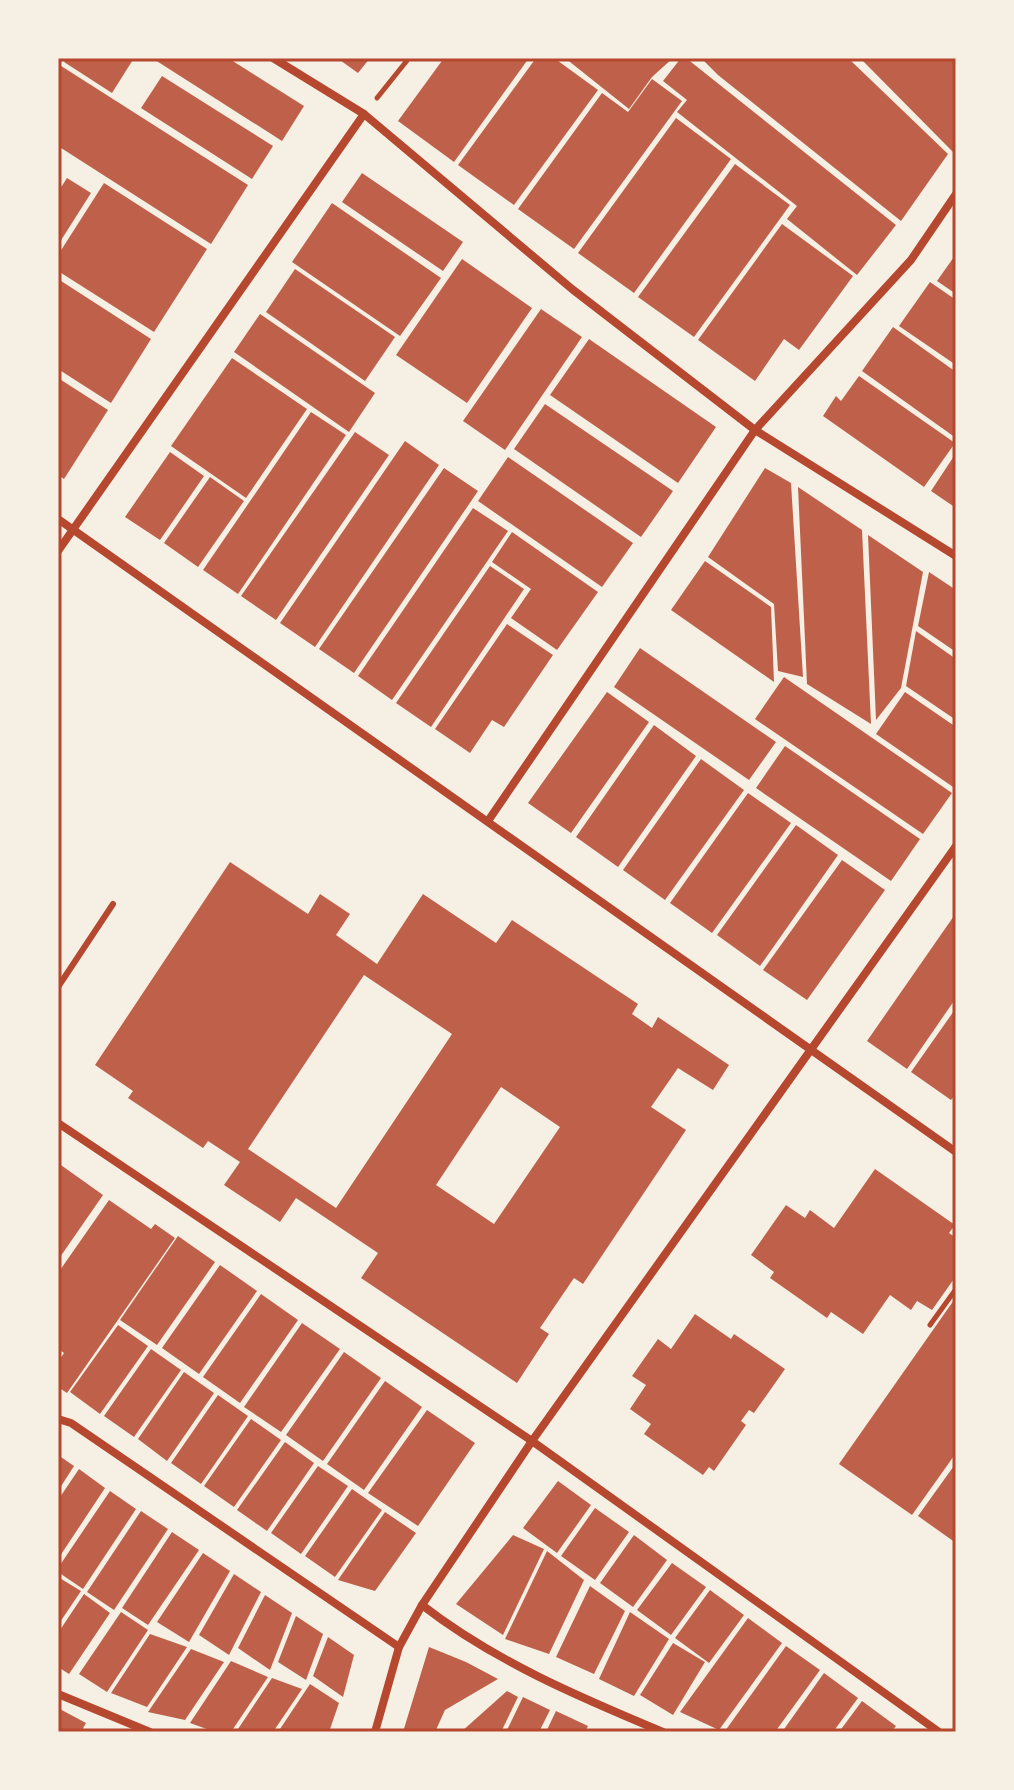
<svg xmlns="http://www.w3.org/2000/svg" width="1014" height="1790" viewBox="0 0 1014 1790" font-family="'Exo 2',sans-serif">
<rect width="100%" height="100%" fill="#f6efe4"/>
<g fill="#bf614a" fill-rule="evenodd">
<polygon points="67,58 134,58 112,93 64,62"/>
<polygon points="152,58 228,58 304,106 282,141"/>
<polygon points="337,58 370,58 358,73"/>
<polygon points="444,58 529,58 454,162 398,121"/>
<polygon points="536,58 554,58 598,90 514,205 458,165"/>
<polygon points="565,58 673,58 652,77 629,109"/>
<polygon points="681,58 686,58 896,225 857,275 787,219 797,206 677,112 687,100 663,81"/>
<polygon points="701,58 848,58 948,154 901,221 718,75"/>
<polygon points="860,58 956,58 956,147 953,152"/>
<polygon points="58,64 248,185 211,244 58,146"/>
<polygon points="162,76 273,146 252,179 141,108"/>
<polygon points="652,79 682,101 574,249 518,209 602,93 628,112"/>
<polygon points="676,118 731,159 634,293 578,253"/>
<polygon points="735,164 790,205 694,337 638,297"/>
<polygon points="362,173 463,242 443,271 342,202"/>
<polygon points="67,178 91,193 58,245 58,192"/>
<polygon points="104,183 207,249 154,332 58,271 58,255"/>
<polygon points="332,203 441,278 400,336 292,262"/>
<polygon points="782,224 853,276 799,350 784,339 755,381 698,340"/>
<polygon points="956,254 956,294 937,281"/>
<polygon points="462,259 532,308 467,403 396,355"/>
<polygon points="295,269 395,337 365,381 266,312"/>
<polygon points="58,279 151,339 111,403 58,369"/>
<polygon points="930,282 956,300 956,365 899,326"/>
<polygon points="541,309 582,337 505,450 463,421"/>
<polygon points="260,314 375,393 349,432 234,352"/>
<polygon points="893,327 956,372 956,438 862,371"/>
<polygon points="589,339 716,427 678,483 550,395"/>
<polygon points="232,358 307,409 246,498 171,446"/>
<polygon points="859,376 955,443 924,487 823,416 836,396 841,401"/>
<polygon points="58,378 108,410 64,479 58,475"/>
<polygon points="545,404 673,491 641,537 514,449"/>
<polygon points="311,412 346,435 238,594 203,570"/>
<polygon points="355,432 389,455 276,620 241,596"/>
<polygon points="405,441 439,465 315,647 280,623"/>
<polygon points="170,452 204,476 160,540 125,517"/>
<polygon points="956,453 956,508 931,491"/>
<polygon points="508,457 633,543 602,587 478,501"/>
<polygon points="444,468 478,491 354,673 319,649"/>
<polygon points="765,468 791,483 803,677 778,671 774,604 708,557"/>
<polygon points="210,477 244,501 198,567 164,543"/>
<polygon points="798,487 862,530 871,724 807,684"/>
<polygon points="473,508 508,531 392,700 358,676"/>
<polygon points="512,532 598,592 557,650 511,618 531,589 492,562"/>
<polygon points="868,535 923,572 901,688 876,720"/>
<polygon points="705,561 771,607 774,682 671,610"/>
<polygon points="490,566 524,589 431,727 396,703"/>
<polygon points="929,572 956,590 956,652 918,626"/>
<polygon points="507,624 553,655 504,727 492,720 470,753 435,729"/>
<polygon points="916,631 956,659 956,720 906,686"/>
<polygon points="640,648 776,742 749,780 614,687"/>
<polygon points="784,677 952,793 923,834 755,719"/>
<polygon points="607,692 649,722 571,833 528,803"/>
<polygon points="905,692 956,727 956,789 876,734"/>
<polygon points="654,725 696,756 618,867 576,837"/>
<polygon points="785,746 920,839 891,881 756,788"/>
<polygon points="701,759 744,790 665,900 623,870"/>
<polygon points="748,793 791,823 712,933 670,903"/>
<polygon points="796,825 838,855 760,966 717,935"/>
<polygon points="842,860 885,890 807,1000 763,970"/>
<path d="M230 862 308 914 320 894 350 914 336 935 377 964 423 894 496 943 512 920 638 1004 632 1014 652 1028 658 1017 729 1065 713 1090 678 1068 651 1107 686 1130 583 1284 574 1278 540 1328 549 1334 517 1383 361 1278 378 1253 296 1198 280 1222 224 1185 240 1162 208 1141 203 1148 128 1098 133 1091 95 1065ZM364 975 452 1034 336 1208 248 1149ZM501 1087 560 1127 494 1224 436 1185Z"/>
<polygon points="956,913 956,998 907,1069 867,1041"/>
<polygon points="956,1008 956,1094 951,1100 911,1072"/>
<polygon points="58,1163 103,1195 58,1260"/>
<polygon points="875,1169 955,1225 949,1233 956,1238 956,1276 932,1310 917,1301 911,1310 890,1295 863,1334 831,1312 827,1318 770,1278 774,1272 751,1255 786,1205 805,1218 810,1210 834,1228"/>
<polygon points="109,1200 151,1229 155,1224 175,1238 67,1393 58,1387 58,1362 64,1353 58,1349 58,1273"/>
<polygon points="178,1236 215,1262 157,1345 120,1320"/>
<polygon points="220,1265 257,1291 199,1374 162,1348"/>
<polygon points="261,1294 298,1320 240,1403 203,1377"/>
<polygon points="954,1300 956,1453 912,1515 839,1464"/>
<polygon points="695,1314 731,1339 734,1334 785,1369 754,1413 749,1410 741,1421 746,1425 714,1471 709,1467 703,1475 644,1434 651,1424 630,1409 646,1385 632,1376 658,1339 671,1349"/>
<polygon points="302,1323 340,1349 281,1432 244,1407"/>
<polygon points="118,1325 148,1346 100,1414 70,1392"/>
<polygon points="151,1349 181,1370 134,1437 104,1416"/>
<polygon points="344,1352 381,1378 323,1461 286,1435"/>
<polygon points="184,1372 214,1393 167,1461 138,1439"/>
<polygon points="385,1381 422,1407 364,1490 327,1464"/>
<polygon points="218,1395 248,1416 201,1484 171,1463"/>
<polygon points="427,1410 475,1443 418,1526 368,1493"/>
<polygon points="251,1419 281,1440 234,1507 204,1486"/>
<polygon points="285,1442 314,1463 267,1531 237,1510"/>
<polygon points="58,1455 74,1466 58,1491"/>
<polygon points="956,1463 956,1543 918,1516"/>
<polygon points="318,1466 348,1486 301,1554 271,1533"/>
<polygon points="79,1469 105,1488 58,1559 58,1500"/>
<polygon points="558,1481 591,1505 557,1553 523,1528"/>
<polygon points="352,1489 382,1510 335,1577 305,1556"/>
<polygon points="110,1491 136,1509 83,1589 58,1572 58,1568"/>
<polygon points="595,1508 629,1532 595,1580 561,1556"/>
<polygon points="141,1511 168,1529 114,1610 87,1592"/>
<polygon points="385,1512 416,1533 375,1591 338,1580"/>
<polygon points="172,1532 199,1550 148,1625 122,1608"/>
<polygon points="513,1535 544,1549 503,1635 456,1604"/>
<polygon points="634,1535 667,1560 633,1607 600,1583"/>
<polygon points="547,1551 584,1580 549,1654 505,1639"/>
<polygon points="203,1553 230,1571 189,1642 157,1622"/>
<polygon points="672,1563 706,1587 671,1635 637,1610"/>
<polygon points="234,1574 261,1592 229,1655 199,1635"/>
<polygon points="58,1577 81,1591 58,1625"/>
<polygon points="590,1586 625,1611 594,1674 556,1657"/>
<polygon points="710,1590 744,1615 709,1663 675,1638"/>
<polygon points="84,1594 110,1613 69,1674 58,1667 58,1633"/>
<polygon points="265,1595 292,1613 270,1670 238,1648"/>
<polygon points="121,1612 148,1630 107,1692 79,1674"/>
<polygon points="630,1612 669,1639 634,1696 599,1679"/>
<polygon points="296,1616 323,1634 306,1680 278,1662"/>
<polygon points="748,1618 782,1643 719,1730 680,1712"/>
<polygon points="150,1634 187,1647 147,1707 111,1693"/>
<polygon points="328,1637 354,1655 343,1697 313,1676"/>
<polygon points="673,1643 705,1662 673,1715 640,1695"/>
<polygon points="786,1646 820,1670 775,1732 725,1731"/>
<polygon points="429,1647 466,1662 498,1679 445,1710 435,1732 403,1732"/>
<polygon points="191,1649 224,1662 185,1720 148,1712"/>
<polygon points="231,1661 268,1677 231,1732 215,1732 190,1723"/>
<polygon points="824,1673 858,1698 833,1732 782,1732"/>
<polygon points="272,1678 302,1689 273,1732 236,1732"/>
<polygon points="310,1684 339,1703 329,1732 278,1732"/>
<polygon points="507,1691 518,1697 501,1732 461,1732"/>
<polygon points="523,1697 550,1710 539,1732 506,1732"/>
<polygon points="862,1701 896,1726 891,1732 839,1732"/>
<polygon points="58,1708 86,1723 81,1732 58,1732"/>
<polygon points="556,1711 588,1726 585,1732 546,1732"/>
</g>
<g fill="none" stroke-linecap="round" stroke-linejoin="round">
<g stroke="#b5482f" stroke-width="5">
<polyline points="377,98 409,58"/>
<polyline points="930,1325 956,1289"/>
</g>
<polyline stroke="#b5482f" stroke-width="6" points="58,987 113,904"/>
<g stroke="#b5482f" stroke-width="8">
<polyline points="273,58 364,114 572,289 755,430 956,556"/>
<polyline points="58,519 956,1152"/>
<polyline points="58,551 364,114"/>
<polyline points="488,821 755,430 911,260 956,194"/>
<polyline points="58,1123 532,1441 939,1732"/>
<polyline points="58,1419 71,1423 399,1647"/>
<path d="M422 1605C494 1661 579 1697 663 1732"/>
<polyline points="58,1694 150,1732"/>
<polyline points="375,1732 399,1647 422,1605 532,1441 956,846"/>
</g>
</g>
<rect width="1014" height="1790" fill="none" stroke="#f6efe4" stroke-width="120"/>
<rect x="60" y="60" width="894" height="1670" fill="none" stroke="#b5482f" stroke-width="3"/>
</svg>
